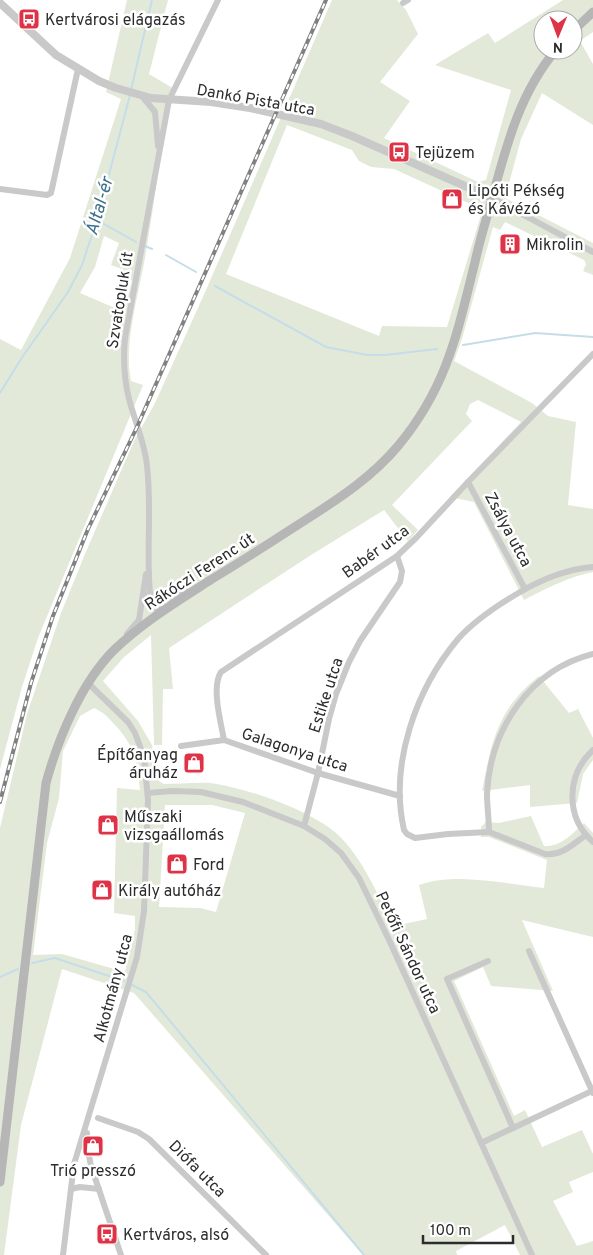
<svg xmlns="http://www.w3.org/2000/svg" width="593" height="1255" viewBox="0 0 593 1255" font-family="Overpass,sans-serif">
<rect width="100%" height="100%" fill="#fff"/>
<g fill="#e2e9d9" fill-rule="evenodd">
<path d="M127 0H168L149 74 176 90 168 104C161 153 154 203 146 252 140 290 123 343 131 381L143 385 38 638 22 687 0 769V339L21 350 70 258 121 99 106 92ZM104 236 119 243 111 265 122 269 132 281 124 312 80 293 95 267Z"/>
<path d="M332 0H397L406 10 418 34 380 82 410 101 384 138 478 182 486 180 511 90 435 65 488 33 495 43 563 0H593V32L580 41 593 64V125L542 93 521 139 505 198 593 243V275L583 271 586 264 584 260 505 222 500 230 493 227 462 339 454 361 532 403 548 416 576 422 568 505 593 509V572C568 577 547 588 524 600L474 502 450 497 521 422 478 400 470 404 466 414 472 421 392 505 418 530 408 541 384 510 311 555 169 648 173 689H163L162 745H154L151 635 124 657 103 681 138 721 152 745 159 781 164 784C179 784 195 782 210 783 246 788 308 809 336 833 362 856 378 896 394 926L427 919 419 885C457 872 504 884 544 888L547 860 489 837H481V827L486 822 499 823 531 816 544 846C561 847 572 834 584 823L593 833V937L522 920 553 991 491 986 483 967 454 981 514 1116 525 1110 542 1147 582 1130 593 1154V1172L569 1182 573 1192 553 1201 577 1246 593 1241V1255H520L505 1225 456 1251 457 1255H363L134 993 62 969 21 1125 4 1255H0V828L27 714 61 613 85 554 134 441 155 403 206 290ZM543 20H573V50H543ZM287 125 352 150 359 161 371 167 394 169 477 207 481 215 447 327 382 326 379 336 226 274ZM94 708C103 712 108 717 115 725 135 746 137 761 140 790L117 788 114 913 135 916V929L125 972 62 954 33 955 47 843 59 798 63 751 80 716ZM165 805H212L245 813 216 912 200 908 159 907Z"/>
<path d="M539 676 569 713 578 709 593 738V760L583 774 577 803 530 807V785L482 791C492 740 497 710 539 676Z"/>
</g>
<g fill="none" stroke-linecap="round" stroke-linejoin="round">
<g stroke="#c5dde9" stroke-width="2">
<polyline points="131,90 152,0"/>
<polyline points="97,220 136,242"/>
<polyline points="145,246 152,249"/>
<polyline points="166,255 196,272"/>
<polyline points="215,286 326,347 367,355 385,355 437,349"/>
<polyline points="463,345 535,333 593,337"/>
<polyline points="0,393 21,359 68,292 82,265 97,220 130,95"/>
<polyline points="32,963 55,958 124,981"/>
<polyline points="0,977 18,969"/>
<polyline points="132,985 146,992 364,1255"/>
</g>
<g stroke="#c9c9c9" stroke-width="6">
<polyline points="403,3 408,0"/>
<polyline points="141,95 155,112 158,146"/>
<polyline points="0,189 47,195 51,193 78,69"/>
<polyline points="492,198 593,252"/>
<polyline points="468,482 525,589"/>
<path d="M186 591C172 598 163 604 150 593 146 551 152 508 147 466 145 443 135 422 129 399 124 379 123 359 125 338L169 100 218 0"/>
<path d="M144 593C145 603 153 609 163 610"/>
<polyline points="127,634 139,620 146,574"/>
<path d="M224 740C221 723 211 687 221 672L397 556 416 538 468 482 593 354"/>
<polyline points="181,746 224,740 318,773 400,796"/>
<path d="M593 750C566 775 565 817 593 842"/>
<polyline points="148,793 172,791 201,792 243,802 304,826 325,839 341,853 359,878 390,942 532,1255"/>
<polyline points="304,826 318,773 329,719 336,694 349,662 360,641 400,582 402,571 397,556"/>
<path d="M489 832C489 819 487 806 487 794 490 730 529 670 593 654"/>
<path d="M586 835C573 844 562 856 545 854L489 832 448 834 415 838 407 834 404 830C389 764 416 689 458 639 474 621 495 607 515 595 538 581 566 569 593 567"/>
<polyline points="529,951 593,1093"/>
<polyline points="488,961 447,979 513,1128"/>
<polyline points="98,1118 138,1132 149,1139 266,1255"/>
<polyline points="87,1133 86,1140 91,1166 121,1255"/>
<polyline points="481,1143 592,1091"/>
<polyline points="71,1189 80,1187 99,1189"/>
<polyline points="63,1255 74,1164 137,957 144,911 148,800 144,757 135,733 128,722 89,684"/>
</g>
<polyline stroke="#c9c9c9" stroke-width="8" points="0,3 56,55 99,81 116,88 151,98 211,102 250,108 321,124 352,136 492,198"/>
<g stroke="#b6b6b6" stroke-width="9">
<polyline points="573,31 593,12"/>
<path d="M0 1182 46 783C58 739 81 683 114 650 143 622 178 601 212 579 244 560 276 539 307 519 340 498 373 476 398 446 447 387 457 334 475 262 480 239 487 217 493 195 507 143 521 91 556 50"/>
</g>
<g stroke="#818181" stroke-width="4">
<polyline id="rail" points="0,802 31,683 53,616 88,529 137,427 326,0"/>
</g>
<use href="#rail" stroke="#fff" stroke-width="2" stroke-dasharray="5.5" stroke-linecap="butt"/>
</g>
<defs>
<g id="bus-square" transform="scale(1.125)"><rect x="-9" y="-9" width="18" height="18" rx="4" fill="#de3246" stroke="#fff"/><path d="M-5-6H5V4H4V6H2V4H-2V6H-4V4H-5ZM-3.5-4V0h7V-4ZM-3.5 1.2v1.5H-2V1.2ZM2 1.2v1.5H3.5V1.2Z" fill="#fff"/></g>
<g id="shop-square" transform="scale(1.125)"><rect x="-9" y="-9" width="18" height="18" rx="4" fill="#de3246" stroke="#fff"/><path d="M-5-2.5h2.3a2.7 3.5 0 0 1 5.4 0H5L5.5 6h-11ZM-1.5-2.5h3a1.5 2.3 0 0 0-3 0Z" fill="#fff"/></g>
<g id="building-square" transform="scale(1.125)"><rect x="-9" y="-9" width="18" height="18" rx="4" fill="#de3246" stroke="#fff"/><path d="M-4-6H4V6H1V3H-1V6H-4ZM-2.5-4.3h1.7v1.8h-1.7ZM.8-4.3h1.7v1.8H.8ZM-2.5-1h1.7V.8h-1.7ZM.8-1h1.7V.8H.8Z" fill="#fff"/></g>
</defs>
<g fill-rule="evenodd">
<use href="#bus-square" x="29" y="19"/>
<use href="#bus-square" x="399" y="152"/>
<use href="#shop-square" x="452" y="199"/>
<use href="#building-square" x="510" y="244"/>
<use href="#shop-square" x="194" y="763"/>
<use href="#shop-square" x="108" y="825"/>
<use href="#shop-square" x="177" y="864"/>
<use href="#shop-square" x="102" y="890"/>
<use href="#shop-square" x="93" y="1146"/>
<use href="#bus-square" x="107" y="1234"/>
</g>
<g text-anchor="middle" stroke-width="5" stroke-linejoin="round" paint-order="stroke">
<g font-size="16" fill="#2c2c2c" stroke="#fff" text-anchor="start">
<text x="45" y="25">Kertvárosi elágazás</text>
<text x="415" y="158">Tejüzem</text>
<text x="468" y="196">Lipóti Pékség<tspan x="468" dy="18">és Kávézó</tspan></text>
<text x="526" y="250">Mikrolin</text>
<text x="178" y="760" text-anchor="end">Építőanyag<tspan x="178" dy="18">áruház</tspan></text>
<text x="124" y="822">Műszaki<tspan x="124" dy="18">vizsgaállomás</tspan></text>
<text x="193" y="870">Ford</text>
<text x="118" y="896">Király autóház</text>
<text x="93" y="1176" text-anchor="middle">Trió presszó</text>
<text x="123" y="1240">Kertváros, alsó</text>
</g>
<g font-size="16" fill="#2c2c2c" stroke="#fff">
<text transform="translate(256 99) rotate(10)" y="6">Dankó Pista utca</text>
<text transform="translate(119 300) rotate(-81)" y="6">Szvatopluk út</text>
<text transform="translate(509 529) rotate(62)" y="6">Zsálya utca</text>
<text transform="translate(375 551) rotate(-36)" y="6">Babér utca</text>
<text transform="translate(199 571) rotate(-33)" y="6">Rákóczi Ferenc út</text>
<text transform="translate(325 695) rotate(-72)" y="6">Estike utca</text>
<text transform="translate(295 749) rotate(18)" y="6">Galagonya utca</text>
<text transform="translate(409 952) rotate(65)" y="6">Petőfi Sándor utca</text>
<text transform="translate(112 988) rotate(-75)" y="6">Alkotmány utca</text>
<text transform="translate(198 1168) rotate(45)" y="6">Diófa utca</text>
</g>
<g font-size="18" font-style="italic" fill="#3d708a" stroke="#fff">
<text transform="translate(99 206) rotate(-74)" y="6">Által-ér</text>
</g>
</g>
<g transform="translate(558 35) rotate(181)"><circle r="24" fill="#ffffff" stroke="#ababab"/>
<path d="M0-4L9 19L0 12L-9 19Z" fill="#de3246"/>
<text y="-8" font-size="14" font-weight="bold" text-anchor="middle" fill="#2c2c2c">N</text>
</g>
<path d="M423 1235v8h90v-8" fill="none" stroke="#2c2c2c" stroke-width="2.5"/>
<text x="430" y="1235" font-size="15" fill="#2c2c2c" stroke="#ffffff" stroke-width="4" paint-order="stroke">100 m</text>
</svg>
